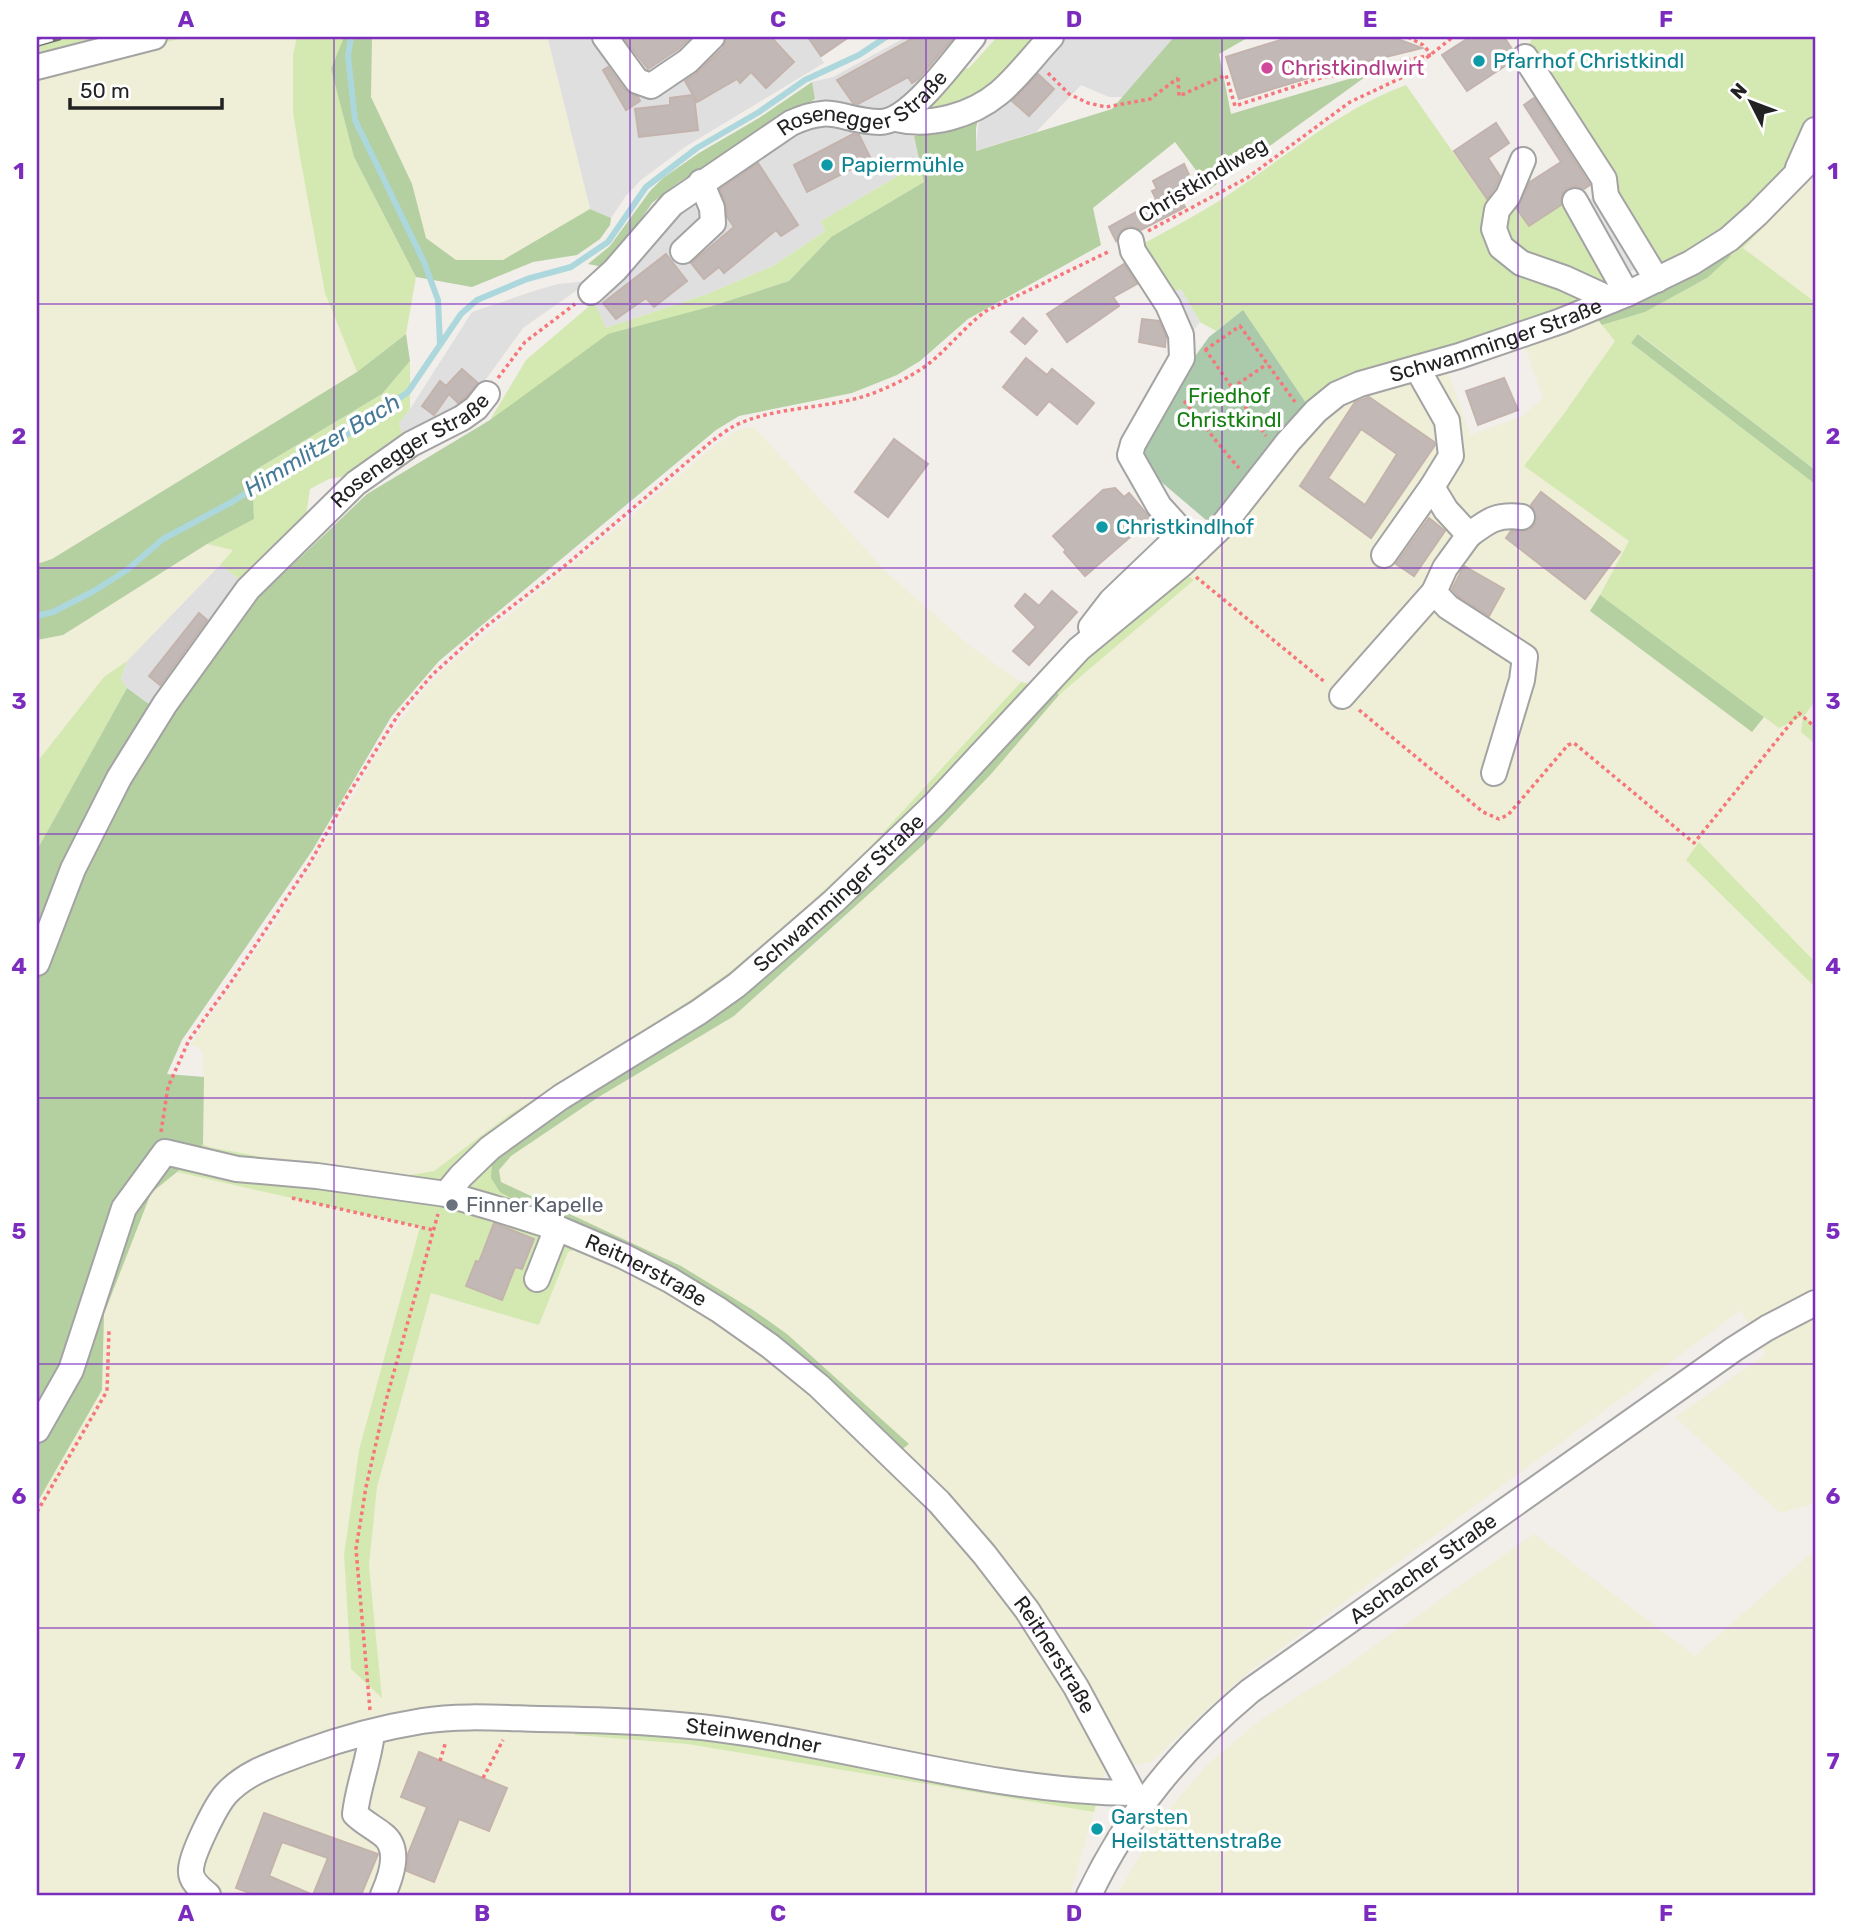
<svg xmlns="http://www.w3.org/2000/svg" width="1852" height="1932" viewBox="0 0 1852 1932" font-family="Rubik,sans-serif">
<rect width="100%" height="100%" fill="#f2eee9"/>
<g fill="#e0dfdf">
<polygon points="557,37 808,37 824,63 685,147 641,180 625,197 611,218 590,209 548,40"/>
<polygon points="906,37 962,37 916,88 887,110 873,113 815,99 812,82 833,77"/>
<polygon points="1054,37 1174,37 1123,97 1109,97 1081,85 1036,132 975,151 980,112"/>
<polygon points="814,124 914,136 920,163 821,221 825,231 773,266 707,294 606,328 594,303 668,219 782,141"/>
<polygon points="590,281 523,328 481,386 462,406 403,439 399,423 410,409 472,312 537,290 558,284"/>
<polygon points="220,565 242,581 154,708 127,688 121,679 127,661"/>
</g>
<g fill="#efeed6">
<polygon points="187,37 297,37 293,55 293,112 300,157 325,293 357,372 52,559 37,564 37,75"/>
<polygon points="372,37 557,37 548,40 590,209 503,260 456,260 426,237 412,184 371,97"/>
<polygon points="1815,173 1815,302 1742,248"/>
<polygon points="1595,316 1615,341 1563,415 1525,466 1630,541 1601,596 1804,716 1815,701 1815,725 1804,716 1801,732 1815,744 1815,962 1699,843 1686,860 1815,987 1815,1503 1780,1513 1675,1417 1766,1355 1741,1310 1250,1671 1196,1719 1151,1762 1105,1771 1102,1782 966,1766 575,1711 576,1735 687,1744 1094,1812 1070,1895 37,1895 37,1503 102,1390 104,1314 151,1193 177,1172 421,1227 359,1450 344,1555 351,1669 382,1696 369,1566 377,1487 430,1293 539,1324 568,1252 577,1249 667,1292 734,1335 816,1399 901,1450 909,1444 787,1334 681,1266 501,1182 499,1169 511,1156 597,1098 734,1016 817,942 923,845 992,773 1059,695 1194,580 1185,574 1302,439 1344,401 1447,369 1470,435 1523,416 1543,398 1524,344"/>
<polygon points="754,427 888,574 970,646 1021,682 868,849 789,923 727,974 686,1003 509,1115 434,1171 405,1176 316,1167 209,1147 203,1144 203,1051 191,1044 276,922 316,859 379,751 417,699 440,673 469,648 617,528 717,444 738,430"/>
<polygon points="207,544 234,550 127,661 104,677 37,762 37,640 63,635"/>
<polygon points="1534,1534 1695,1656 1815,1550 1815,1895 1117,1895 1161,1819 1207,1765 1263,1718 1336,1673"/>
</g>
<g fill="#d4e9b2">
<polygon points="37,37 187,37 37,75"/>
<polygon points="297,37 344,37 331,69 354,157 416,277 406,334 357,372 325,293 300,157 293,112 293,55"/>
<polygon points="997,37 1037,37 987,94 913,115 955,70 969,68"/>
<polygon points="1532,37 1815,37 1815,173 1743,248 1815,302 1815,470 1639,334 1631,343 1815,484 1815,701 1804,716 1815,725 1815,744 1801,732 1803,716 1779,728 1600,595 1629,541 1524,466 1563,415 1615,341 1602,325 1645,312 1707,278 1667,285 1528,50"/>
<path d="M1406 85 1488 202 1504 191 1529 226 1569 199 1609 280 1591 303 1339 385 1306 403 1243 311 1216 331 1200 322 1181 289 1168 294 1139 246C1166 231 1193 217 1219 201 1281 161 1336 111 1406 85Z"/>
<polygon points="920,163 924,182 831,237 789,281 709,307 490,420 526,360 594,302 606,328 707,294 773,266 825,231 821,221"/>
<polygon points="410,361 410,409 399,423 403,439 352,475 329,479 310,489 306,516 285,539 261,558 242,581 220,565 233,550 207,544 254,519 252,472 382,394"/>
<polygon points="1185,574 1194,580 1059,695 1055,691 849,900 504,1149 491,1178 677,1274 766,1328 812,1365 816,1399 734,1335 667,1292 577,1249 568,1252 539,1325 431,1293 377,1487 369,1566 382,1698 351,1669 344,1555 359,1450 420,1227 177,1172 203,1144 209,1147 316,1167 405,1176 434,1171 509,1115 686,1003 727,974 789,923 868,849 1021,682 1055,690 1093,650"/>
<polygon points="127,661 121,679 127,688 37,850 37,762 104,677"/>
<polygon points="1699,842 1815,962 1815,987 1686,860"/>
<polygon points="575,1711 966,1766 1102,1782 1094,1812 687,1744 575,1735"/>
</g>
<g fill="#b4cfa0">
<polygon points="344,37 372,37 371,97 412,184 426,238 456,260 503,260 590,209 611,218 610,225 600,239 577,255 533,262 472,287 416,277 354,157 331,69"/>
<polygon points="1174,37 1249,37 1219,54 1231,114 1372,72 1210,189 1175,142 1093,208 1101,245 968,319 920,361 897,375 852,393 739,416 716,430 439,661 391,717 312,851 182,1040 167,1074 204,1077 203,1144 177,1172 151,1193 104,1314 102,1390 37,1503 37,850 127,688 165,716 261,595 367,494 490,420 608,334 709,307 789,281 831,237 924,182 914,136 944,130 980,112 976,128 976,151 1112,109"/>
<polygon points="812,82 815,99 679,182 652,203 608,268 588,264 610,246 650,191 663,178 699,153 759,118"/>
<polygon points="1727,251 1731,256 1707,278 1645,312 1602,325 1595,316"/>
<polygon points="406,334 410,361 382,394 252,472 254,519 207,544 63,635 37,640 37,564 52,559 357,372"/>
<polygon points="1638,334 1815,470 1815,484 1631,343"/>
<polygon points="1600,595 1764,717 1752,732 1590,611"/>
<polygon points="1054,690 1059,695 992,773 923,845 734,1016 597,1098 511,1156 499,1170 501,1182 681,1266 753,1310 787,1334 909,1444 901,1450 812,1365 766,1328 677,1274 536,1212 500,1192 491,1178 492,1165 504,1149 556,1112 697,1026"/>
</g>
<polygon fill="#abcaac" points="1243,310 1306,403 1212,525 1133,458 1172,388 1209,337"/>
<g fill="#e2e2e2">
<polygon points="1601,193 1640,266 1626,274 1587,201"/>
<polygon points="1181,289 1200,322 1189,336 1168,294"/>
</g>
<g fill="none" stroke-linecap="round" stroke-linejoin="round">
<g stroke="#acd8dd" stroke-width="6">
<polyline points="351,37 348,56 355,120 424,262 438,300 440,344"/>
<polyline points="37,616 53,612 94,591 127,570 163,539 232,502 272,477 314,457 345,436 408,392 461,314 477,300 527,279 571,267 608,242 646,187 697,148 759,112 805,80 859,55 886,37"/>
</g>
</g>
<g fill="#c2b9b6" stroke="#c3b3ac" stroke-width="2" fill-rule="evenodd">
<polygon points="623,37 691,37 678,49 648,69"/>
<polygon points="726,37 771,37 794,62 766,88 751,72 740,83 737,79 697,102 694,96 698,130 639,137 635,109 670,105 670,98 693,95 685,81 698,72 723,48"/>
<polygon points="808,37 849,37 821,56"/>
<polygon points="915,37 954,37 918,79 912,83 908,77 858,104 853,103 837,80"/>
<polygon points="1290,37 1392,37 1422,48 1308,76 1309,78 1239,99 1226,57"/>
<polygon points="1470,37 1504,37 1512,49 1511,62 1467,91 1442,55"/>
<polygon points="608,67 625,90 638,97 640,101 626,110 603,70"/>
<polygon points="1038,74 1054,89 1029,116 1012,101"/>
<polygon points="1534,98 1590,185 1584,189 1576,186 1567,188 1562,194 1561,205 1529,226 1517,209 1530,182 1561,162 1524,105"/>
<polygon points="1496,123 1509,143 1488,158 1500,176 1495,188 1487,199 1454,151"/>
<polygon points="853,134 859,135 871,159 807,192 794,165"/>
<polygon points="758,163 798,225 781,236 776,230 724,273 719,267 704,279 691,263 734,227 727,217 726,203 720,189"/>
<polygon points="1184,164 1191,179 1175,188 1185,207 1141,230 1129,226 1122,229 1116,241 1109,227 1149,205 1156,199 1152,191 1157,189 1153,181"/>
<polygon points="666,254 687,281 654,307 646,298 616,319 603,303"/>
<polygon points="1124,264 1137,284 1113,297 1119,306 1067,342 1047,314"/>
<polygon points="1023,318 1037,331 1025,344 1011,332"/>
<polygon points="1142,319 1159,321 1166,337 1165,347 1139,342"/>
<polygon points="1026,358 1047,375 1052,369 1094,403 1077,424 1049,401 1037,415 1003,387"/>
<polygon points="462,369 478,383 466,397 458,403 449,394 434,415 422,406 440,381 446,386"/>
<polygon points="1504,378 1518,410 1478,425 1466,391"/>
<path d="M1369 397 1434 442 1435 445 1371 538 1300 486 1355 402ZM1361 429 1397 454 1365 505 1328 478Z"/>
<polygon points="894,439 928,464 888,517 855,492"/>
<polygon points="1115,488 1124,497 1129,493 1151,519 1085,576 1064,552 1066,550 1053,536 1103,490"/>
<polygon points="1541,492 1620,552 1585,599 1506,538 1511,531 1528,531 1534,526 1537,518 1531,505"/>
<polygon points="1429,518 1445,531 1414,576 1396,564"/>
<polygon points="1464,566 1504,589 1489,616 1458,596 1452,589"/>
<polygon points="1052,591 1077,612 1029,665 1013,651 1036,627 1015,606 1025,594 1039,606"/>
<polygon points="199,613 207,620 160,685 149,676"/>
<polygon points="494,1223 534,1239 522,1269 515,1267 502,1300 466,1286 476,1261 479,1262"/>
<polygon points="419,1752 507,1788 489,1831 459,1819 434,1882 407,1871 408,1854 427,1807 401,1797"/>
<path d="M264 1813 378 1854 361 1895H255L236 1888ZM282 1842 328 1858 313 1895 269 1876Z"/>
</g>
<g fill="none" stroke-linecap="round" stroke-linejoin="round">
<g stroke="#a3a3a3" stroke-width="28">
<g id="minor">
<polyline points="605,37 637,81 651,86 688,61 712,37"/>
<polyline points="1525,57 1604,179 1606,196 1657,280"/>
<polyline points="37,67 154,37"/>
<path d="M896 119C930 127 971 116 999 93 1018 77 1034 55 1051 37"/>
<polyline points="1523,160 1508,196 1497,210 1494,229 1501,247 1521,263 1564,278 1612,300"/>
<polyline points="1798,168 1815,130"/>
<polyline points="1575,201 1627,294"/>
<polyline points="1131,241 1133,251 1168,305 1181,335 1182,358 1133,444 1130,455 1159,506 1198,549"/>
<polyline points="683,251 713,223 712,208 701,182"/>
<path id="s1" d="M591 292 615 270 672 204 791 123C834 103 840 121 880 122 910 122 954 59 973 37"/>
<path d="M1432 487 1446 510 1469 535C1489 520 1497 514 1522 517"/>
<polyline points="1469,535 1445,568 1434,592 1448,607 1525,657 1522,680 1494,773"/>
<polyline points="1384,555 1432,487 1451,456 1447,421 1417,368"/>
<polyline points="1091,627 1111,601 1182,533"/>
<polyline points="1342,696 1434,592"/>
<path id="s2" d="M37 963 73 869 119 778 165 704 248 589 356 483 411 444 462 418 476 408 487 394"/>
<path id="s3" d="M446 1194 461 1176 490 1148 561 1097 699 1012 737 985 834 901 935 804 1079 649 1181 565 1223 525 1288 442 1316 411 1337 394 1360 384 1459 356 1561 321 1627 294 1691 263 1729 239 1757 214 1815 155"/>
<polyline points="537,1279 557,1228"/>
<path id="s4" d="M37 1430 71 1370 124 1208 165 1152 237 1169 317 1176 446 1194 494 1208 557 1228 623 1256 670 1280 719 1310 770 1346 819 1386 939 1502 984 1554 1027 1610 1076 1687 1133 1793 1143 1801"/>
<path d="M372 1733C369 1761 358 1786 355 1814 363 1822 373 1827 382 1834 402 1848 391 1877 383 1895"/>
<path id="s5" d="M208 1895C201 1889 190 1881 191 1870 191 1855 216 1805 226 1794 247 1771 277 1763 305 1752 340 1739 385 1727 422 1721 460 1715 501 1718 539 1719 608 1720 677 1722 745 1733 874 1753 1002 1792 1133 1793"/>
<path id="s6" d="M1089 1895C1129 1812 1180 1750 1250 1691L1734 1349 1767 1328 1815 1303"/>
</g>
</g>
<g stroke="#f5777b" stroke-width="3.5" stroke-dasharray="3.5 3.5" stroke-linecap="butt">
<polyline points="1408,37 1423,45 1431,54"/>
<polyline points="1048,73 1069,94 1088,103 1106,107 1150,99 1178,78"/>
<polyline points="1178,78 1179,96 1226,75 1235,106 1317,79 1431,55"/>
<polyline points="1148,231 1247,178 1350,102 1401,78 1453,37"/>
<polyline points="1205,349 1266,436"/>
<polyline points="1205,350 1240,326 1295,402"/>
<polyline points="498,378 525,342 575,304"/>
<polyline points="1232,388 1267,364"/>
<path d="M1184 401C1203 423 1219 446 1239 468"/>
<polyline points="1196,577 1326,683"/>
<polyline points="1359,710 1483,812 1499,819 1508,815 1568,745 1574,743 1694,843 1799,713 1815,727"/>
<path d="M161 1132 168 1087 189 1040 231 982 310 863 345 800 398 715 432 675 484 628 567 564 712 441C719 436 727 430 734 426 772 407 823 409 865 396 886 389 909 378 927 365 948 349 964 327 986 311L1110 251"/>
<polyline points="292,1198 433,1230"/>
<polyline points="37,1512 107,1391 109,1330"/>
<polyline points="370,1710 356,1549 366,1487 385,1404 438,1214"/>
<polyline points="440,1761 446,1741"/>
<polyline points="483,1778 503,1740"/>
</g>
<use href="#minor" stroke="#fff" stroke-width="24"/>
<g stroke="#707070" stroke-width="8">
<polyline id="rail" points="37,43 58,37"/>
</g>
<use href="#rail" stroke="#fff" stroke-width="5" stroke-dasharray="16" stroke-linecap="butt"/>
</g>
<path fill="none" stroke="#7b2cbf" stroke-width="2" stroke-opacity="0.55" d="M334 37V1895M630 37V1895M926 37V1895M1222 37V1895M1518 37V1895M37 304H1815M37 568H1815M37 834H1815M37 1098H1815M37 1364H1815M37 1628H1815"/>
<g fill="#0f9aa8" stroke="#fff" stroke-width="2.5">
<circle cx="1479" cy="61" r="7"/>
<circle cx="827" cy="165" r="7"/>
<circle cx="1102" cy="527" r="7"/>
<circle cx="1097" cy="1829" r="7"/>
</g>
<circle fill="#d1479c" stroke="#fff" stroke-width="2.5" cx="1267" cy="68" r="7"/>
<circle fill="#6b7280" stroke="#fff" stroke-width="2.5" cx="452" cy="1205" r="7"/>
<g text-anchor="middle" stroke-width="7" stroke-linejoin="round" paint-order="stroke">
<g font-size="21" fill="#0d838f" stroke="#fff" text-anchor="start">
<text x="1493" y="68">Pfarrhof Christkindl</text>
<text x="841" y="172">Papiermühle</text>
<text x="1116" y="534">Christkindlhof</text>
<text x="1111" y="1824">Garsten<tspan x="1111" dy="24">Heilstättenstraße</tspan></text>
</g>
<g font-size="21" fill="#b23c85" stroke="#fff" text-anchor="start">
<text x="1281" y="75">Christkindlwirt</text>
</g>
<g font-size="21" fill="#222" stroke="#fff">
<text dy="7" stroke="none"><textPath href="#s1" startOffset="343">Rosenegger Straße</textPath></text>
<text transform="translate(1203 180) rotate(-31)" y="7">Christkindlweg</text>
<text dy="7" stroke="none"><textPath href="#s3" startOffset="1372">Schwamminger Straße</textPath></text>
<text dy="7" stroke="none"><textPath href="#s2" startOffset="646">Rosenegger Straße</textPath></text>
<text dy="7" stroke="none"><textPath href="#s3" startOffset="497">Schwamminger Straße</textPath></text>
<text dy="7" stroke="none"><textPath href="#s4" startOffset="808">Reitnerstraße</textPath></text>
<text dy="7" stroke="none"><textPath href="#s6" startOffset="474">Aschacher Straße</textPath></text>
<text dy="7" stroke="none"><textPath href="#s4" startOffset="1376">Reitnerstraße</textPath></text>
<text dy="7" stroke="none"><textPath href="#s5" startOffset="660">Steinwendner</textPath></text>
</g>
<g font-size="21" fill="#167f11" stroke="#fff">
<text x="1229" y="403">Friedhof<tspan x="1229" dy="24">Christkindl</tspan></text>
</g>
<g font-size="21" fill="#5b616d" stroke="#fff" text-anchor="start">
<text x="466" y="1212">Finner Kapelle</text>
</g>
<g font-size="23" font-style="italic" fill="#477a97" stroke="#fff">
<text transform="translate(322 445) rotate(-31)" y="8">Himmlitzer Bach</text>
</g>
</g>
<rect width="1852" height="1932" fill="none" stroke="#ffffff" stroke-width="77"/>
<g transform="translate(1751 102) rotate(312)" stroke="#ffffff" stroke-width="5" paint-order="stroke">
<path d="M0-5L12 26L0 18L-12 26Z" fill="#222222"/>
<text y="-10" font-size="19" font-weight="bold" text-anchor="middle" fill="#222222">N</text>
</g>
<path d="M70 98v10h152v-10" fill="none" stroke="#222222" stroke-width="3.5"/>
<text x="80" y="98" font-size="21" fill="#222222" stroke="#ffffff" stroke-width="5" paint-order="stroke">50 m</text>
<rect x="38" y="38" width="1776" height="1856" fill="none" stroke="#7b2cbf" stroke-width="2.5"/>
<g font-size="23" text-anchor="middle" font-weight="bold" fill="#7b2cbf">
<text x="186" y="27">A</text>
<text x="482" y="27">B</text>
<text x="778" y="27">C</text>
<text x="1074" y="27">D</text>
<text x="1370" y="27">E</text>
<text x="1666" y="27">F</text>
<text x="19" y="179">1</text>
<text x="1833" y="179">1</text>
<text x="19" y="444">2</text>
<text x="1833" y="444">2</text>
<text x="19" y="709">3</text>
<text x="1833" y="709">3</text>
<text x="19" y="974">4</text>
<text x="1833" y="974">4</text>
<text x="19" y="1239">5</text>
<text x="1833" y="1239">5</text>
<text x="19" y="1504">6</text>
<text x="1833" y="1504">6</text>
<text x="19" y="1769">7</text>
<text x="1833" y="1769">7</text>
<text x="186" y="1921">A</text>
<text x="482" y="1921">B</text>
<text x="778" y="1921">C</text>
<text x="1074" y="1921">D</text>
<text x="1370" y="1921">E</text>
<text x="1666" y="1921">F</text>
</g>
</svg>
